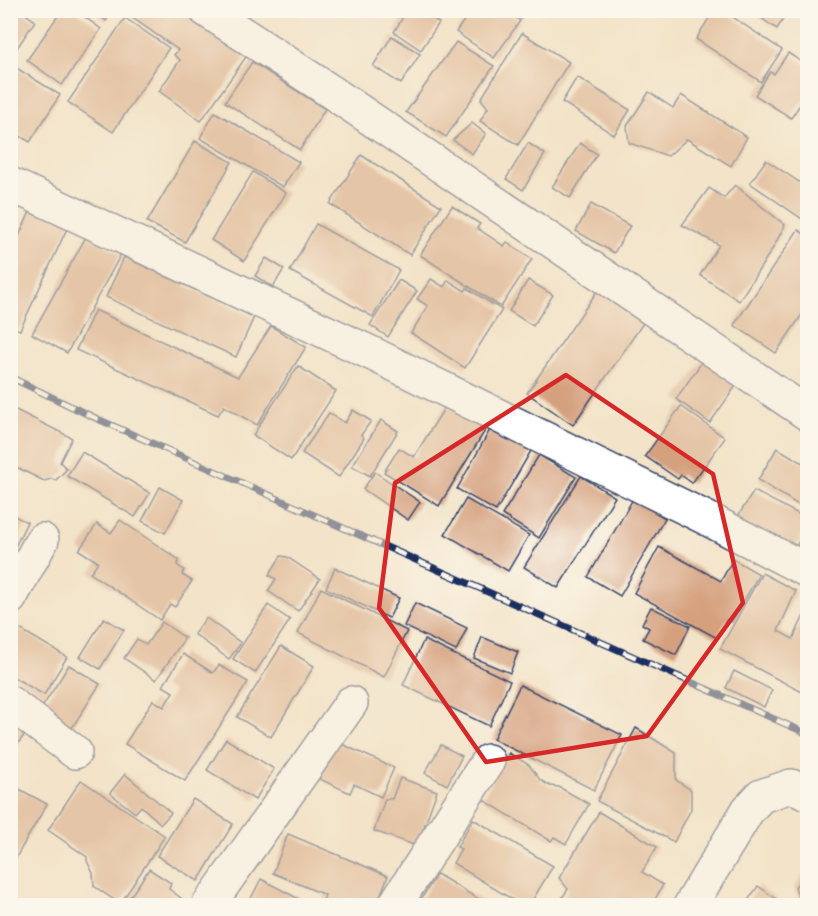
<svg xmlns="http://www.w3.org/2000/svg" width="818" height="916" viewBox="0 0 818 916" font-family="Delius,sans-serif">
<rect width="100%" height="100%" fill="#fbf7ec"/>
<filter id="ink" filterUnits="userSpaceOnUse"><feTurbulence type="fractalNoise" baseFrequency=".0167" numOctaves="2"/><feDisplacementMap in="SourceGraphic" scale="12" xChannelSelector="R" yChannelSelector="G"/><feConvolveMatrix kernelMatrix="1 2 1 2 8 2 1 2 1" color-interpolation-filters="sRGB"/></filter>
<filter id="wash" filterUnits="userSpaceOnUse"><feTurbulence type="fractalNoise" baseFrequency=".008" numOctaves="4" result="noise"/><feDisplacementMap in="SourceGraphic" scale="24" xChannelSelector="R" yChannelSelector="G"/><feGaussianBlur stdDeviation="1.35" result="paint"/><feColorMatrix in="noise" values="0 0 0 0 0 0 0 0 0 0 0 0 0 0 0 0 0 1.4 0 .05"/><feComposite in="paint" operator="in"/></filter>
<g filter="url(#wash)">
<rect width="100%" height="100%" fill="#f3e3c8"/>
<g id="blocks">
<g fill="#d5a07e">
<polygon points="10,10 20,10 35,21 13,54 10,52"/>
<polygon points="62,10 75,10 101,29 62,85 27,60"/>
<polygon points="91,10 113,10 106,21"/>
<polygon points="134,10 181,10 246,57 201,121 159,91 180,60 174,55 178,50 130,16"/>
<polygon points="407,10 420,10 439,23 421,50 394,32"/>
<polygon points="471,10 505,10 520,21 494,58 456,32"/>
<polygon points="509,10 527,10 521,19"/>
<polygon points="714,10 722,10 782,50 761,82 696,39"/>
<polygon points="762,10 789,10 777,29 758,16"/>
<polygon points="125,18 169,48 113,132 68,102"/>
<polygon points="522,33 569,62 518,145 480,121 488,108 481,99"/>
<polygon points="392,36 420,54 401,84 373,66"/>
<polygon points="456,42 494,66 446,137 406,112"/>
<polygon points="788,53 808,66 808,93 791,118 755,95 770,72 774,74"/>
<polygon points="252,62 325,109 300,150 225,102"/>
<polygon points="10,64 60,95 30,142 10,130"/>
<polygon points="577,77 630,110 614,135 562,102"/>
<polygon points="649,92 673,108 681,95 747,137 731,166 687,139 668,156 629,143 627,126"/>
<polygon points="215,112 299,162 283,187 200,138"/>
<polygon points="472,123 486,134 472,154 453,140"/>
<polygon points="195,141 232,162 185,242 147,222"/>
<polygon points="528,143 545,154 523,190 506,179"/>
<polygon points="580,143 597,154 570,198 552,187"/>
<polygon points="361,155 441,206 410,255 330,204"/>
<polygon points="766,160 808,188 808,223 750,183"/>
<polygon points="253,172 286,193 244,261 211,240"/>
<polygon points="735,185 785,225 773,248 739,301 700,275 719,245 682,225 709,188 724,198"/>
<polygon points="591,204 630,226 614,253 576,231"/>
<polygon points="33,205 70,222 20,330 10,326 10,256"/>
<polygon points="452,206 480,224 477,228 504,246 507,242 532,259 501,307 420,255"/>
<polygon points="316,224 399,270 373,317 290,271"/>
<polygon points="798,230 808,236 808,306 776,353 734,325"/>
<polygon points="87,235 121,254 67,353 32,334"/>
<polygon points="124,257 254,317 236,357 106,297"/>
<polygon points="266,258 284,269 273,287 255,276"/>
<polygon points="431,279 444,287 448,280 465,291 467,288 502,310 465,368 411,333 428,306 417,299"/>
<polygon points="399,280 417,291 388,337 370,325"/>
<polygon points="528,280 553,295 533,326 509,311"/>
<polygon points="602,284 648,316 573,425 527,393"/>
<polygon points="95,310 238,377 271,326 306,347 257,425 224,406 218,415 76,350"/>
<polygon points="706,356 740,380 710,423 676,399"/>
<polygon points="298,366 336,391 291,460 253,435"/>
<polygon points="446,405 486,429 439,506 384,472 399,448 414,457"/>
<polygon points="681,406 725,438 692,483 681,475 678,479 645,456"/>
<polygon points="10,407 72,438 60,462 67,469 56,480 51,479 44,481 10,464"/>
<polygon points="353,410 371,421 361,435 364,438 339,477 302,453 329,413 345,423"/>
<polygon points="381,420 398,431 370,476 352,466"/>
<polygon points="491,428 531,451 496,511 457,489"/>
<polygon points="777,448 808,466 808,511 758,480"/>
<polygon points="82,452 150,493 135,517 67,476"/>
<polygon points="539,455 576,477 539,538 502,515"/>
<polygon points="375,472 420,502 408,520 363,489"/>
<polygon points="581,476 615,497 558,588 524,567"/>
<polygon points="160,487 183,500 165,533 142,521"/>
<polygon points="754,491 808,519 808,526 795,548 736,519"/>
<polygon points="466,499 529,535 508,571 445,534"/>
<polygon points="633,499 665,518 620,596 588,577"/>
<polygon points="10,514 27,522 10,557"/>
<polygon points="120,520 179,560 177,565 184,570 182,575 192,581 175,607 170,604 160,620 90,573 98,562 79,550 97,524 111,533"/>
<polygon points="659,547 721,581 733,559 759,574 732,622 727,620 717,638 634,593"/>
<polygon points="281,556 287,557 320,579 298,611 268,591 276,579 269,575"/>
<polygon points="335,568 399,598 389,618 326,588"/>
<polygon points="762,573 796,591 778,631 793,639 808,607 808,695 720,649"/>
<polygon points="321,588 407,631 384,677 298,633"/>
<polygon points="415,603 467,628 456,651 404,626"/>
<polygon points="268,605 290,620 255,673 233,659"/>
<polygon points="651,607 690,626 676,655 643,639 649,628 642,624"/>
<polygon points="104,618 124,630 100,669 80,657"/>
<polygon points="206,618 241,643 229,659 194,634"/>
<polygon points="162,622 185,638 156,680 124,658 137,639 146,645"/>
<polygon points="10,623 67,657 44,695 10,675"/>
<polygon points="482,637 518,652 510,673 474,658"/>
<polygon points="424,640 510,681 489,726 403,685"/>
<polygon points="281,646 314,666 271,737 237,717"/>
<polygon points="183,654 213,673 219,665 248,682 185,781 125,744 153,700 164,707 173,692 163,686"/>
<polygon points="69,665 100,684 72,728 41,709"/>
<polygon points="734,671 772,690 764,707 726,688"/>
<polygon points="520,685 622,735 594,790 493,739"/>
<polygon points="10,721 26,733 10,754"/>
<polygon points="636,728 676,753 676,780 691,790 691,809 674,842 597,801"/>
<polygon points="226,739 274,769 255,800 207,770"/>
<polygon points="331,739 394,768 381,797 354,784 350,793 313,776"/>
<polygon points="441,745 462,756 447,785 425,773"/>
<polygon points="509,753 529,765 540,780 550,786 559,787 589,804 566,844 554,837 551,841 482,799"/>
<polygon points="125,774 171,813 161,824 141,806 135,813 110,793"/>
<polygon points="400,778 437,791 417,846 374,831 385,799 392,799"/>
<polygon points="81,780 165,836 120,904 94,886 93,873 87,861 87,857 48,830"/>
<polygon points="10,784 47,804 10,868"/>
<polygon points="193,799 233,824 198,881 157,856"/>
<polygon points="599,812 657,847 642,872 663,885 651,906 567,906 560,901 568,889 559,878"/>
<polygon points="473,819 553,866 529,906 523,906 453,863 461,849 457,847"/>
<polygon points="288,834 388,876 376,906 321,906 325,895 273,873"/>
<polygon points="149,869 171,883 169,889 181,898 176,906 124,906"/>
<polygon points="437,874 490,906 427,906 420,901"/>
<polygon points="808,874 808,906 801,906 795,887 803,875"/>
<polygon points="261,879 303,901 301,906 247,906"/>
<polygon points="758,886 786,906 744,906"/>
</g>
</g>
</g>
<g filter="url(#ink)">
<use href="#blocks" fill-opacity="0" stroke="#3b4a6e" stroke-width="1.5"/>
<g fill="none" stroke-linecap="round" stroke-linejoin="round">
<g stroke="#3b4a6e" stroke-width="36">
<g id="minor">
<polyline points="206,10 327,89 808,414"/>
<polyline points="10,184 373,354 706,518 808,571"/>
<polyline points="10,598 42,540"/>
<polyline points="10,703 75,752"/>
<polyline points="208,906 351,703"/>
<polyline points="394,906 488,761"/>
<polyline points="690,906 748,810 761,796 791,786 808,793"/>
</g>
</g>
<use href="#minor" stroke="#fff" stroke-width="33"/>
<g stroke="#1b2f5e" stroke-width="7">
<polyline id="rail" points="10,377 91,416 808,734"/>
</g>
<use href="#rail" stroke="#fbf7ec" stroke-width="4.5" stroke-dasharray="14" stroke-linecap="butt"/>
</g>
</g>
<path d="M0 0H818V916H0ZM566 375 713 474 743 603 647 736 486 762 379 608 395 483Z" fill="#f3e3c8" fill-opacity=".55" fill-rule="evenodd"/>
<path fill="none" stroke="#d62828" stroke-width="4.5" stroke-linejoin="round" d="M566 375 713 474 743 603 647 736 486 762 379 608 395 483Z"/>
<rect width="818" height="916" fill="none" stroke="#fbf7ec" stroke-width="36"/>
</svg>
